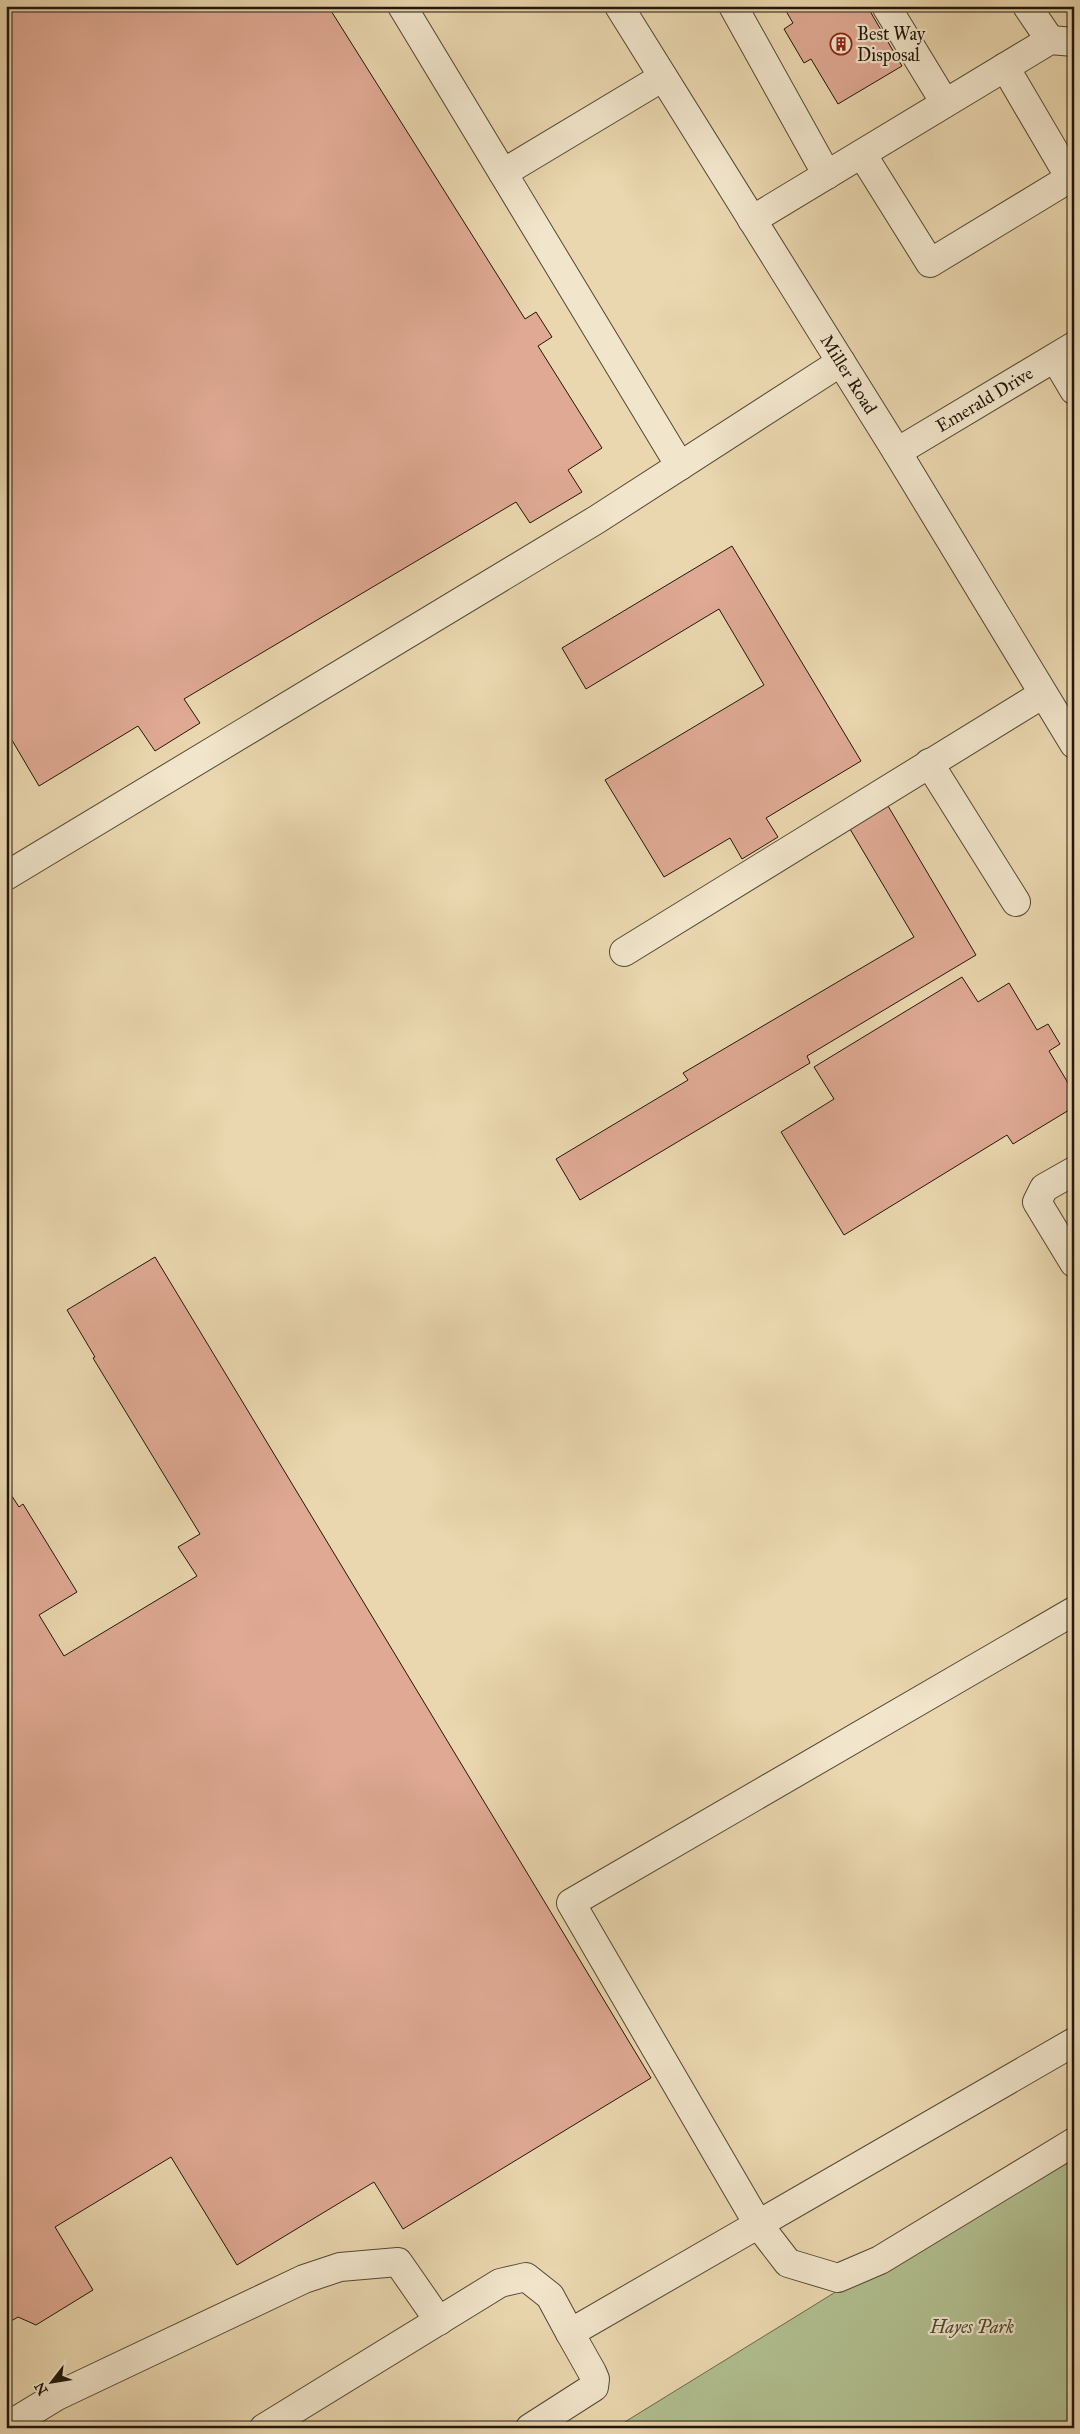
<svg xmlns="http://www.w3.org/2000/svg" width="1080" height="2434" viewBox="0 0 1080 2434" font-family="'IM FELL Great Primer',serif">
<rect width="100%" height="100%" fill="#ead7af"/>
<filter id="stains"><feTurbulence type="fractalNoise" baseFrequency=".004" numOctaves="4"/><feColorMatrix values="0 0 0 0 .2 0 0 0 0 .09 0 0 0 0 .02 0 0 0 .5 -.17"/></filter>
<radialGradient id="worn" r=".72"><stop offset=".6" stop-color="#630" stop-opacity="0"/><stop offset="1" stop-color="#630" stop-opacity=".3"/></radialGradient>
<polygon fill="#b1bf90" stroke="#696b4d" points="1074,2145 1074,2428 615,2428"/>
<g fill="#dfa993" stroke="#21170a">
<polygon points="6,6 328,6 525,319 536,312 552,337 538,346 602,448 568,470 582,492 530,523 516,502 184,699 200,723 155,751 138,726 39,786 6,730"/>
<polygon points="783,6 867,6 902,66 838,104 811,59 804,63 784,29 793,23"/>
<polygon points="732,546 861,761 766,818 778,837 742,859 730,838 664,877 605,780 764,685 719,609 586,689 562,648"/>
<polygon points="888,806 976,955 807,1056 810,1063 580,1200 556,1159 688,1080 683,1073 914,937 850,829"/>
<polygon points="962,977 978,1002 1009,983 1037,1030 1048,1024 1060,1044 1049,1051 1074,1093 1074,1107 1013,1144 1007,1135 844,1235 781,1132 834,1099 814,1067"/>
<polygon points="155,1257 651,2078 403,2229 374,2182 237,2265 171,2157 55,2227 93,2290 36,2325 18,2317 6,2324 6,1487 19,1507 23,1504 77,1592 39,1615 64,1656 197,1576 178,1547 200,1534 93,1358 95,1357 67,1310"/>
</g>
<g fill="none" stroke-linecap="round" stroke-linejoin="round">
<g stroke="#534733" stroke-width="30">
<g id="minor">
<polyline points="402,6 680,466"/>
<path id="s1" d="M619 6 897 452 1074 744"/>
<polyline points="733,6 827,175"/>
<polyline points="886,6 945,103"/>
<polyline points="1027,6 1050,40"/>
<polyline points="862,154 930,263 1070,178 1005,67"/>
<polyline points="503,173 663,77"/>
<polyline points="752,220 1050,40 1074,42"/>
<polyline points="1055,358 1074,390"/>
<path id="s2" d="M897 452 1074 346"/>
<polyline points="929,763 1016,902"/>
<polyline points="6,876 596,520 841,362"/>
<polyline points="624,952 1043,694"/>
<polyline points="1074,1171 1044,1188 1037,1202 1074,1263"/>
<polyline points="1074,1611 571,1903 758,2224 788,2263 838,2278 880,2260 1074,2142"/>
<polyline points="6,2427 57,2396 304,2279 340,2267 398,2262 439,2321"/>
<polyline points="264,2428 500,2283 526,2277 550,2296 570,2333 1074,2042"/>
<polyline points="530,2428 594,2387 595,2379 592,2372 570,2333"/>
</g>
</g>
<use href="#minor" stroke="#f1e5cb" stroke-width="28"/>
</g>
<defs>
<g id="building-ring" transform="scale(1.125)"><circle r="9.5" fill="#f1e5cb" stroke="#8f2418" stroke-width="1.5"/><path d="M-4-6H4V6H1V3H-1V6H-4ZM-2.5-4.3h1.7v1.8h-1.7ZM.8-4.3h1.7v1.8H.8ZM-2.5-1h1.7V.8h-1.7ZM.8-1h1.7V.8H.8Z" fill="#8f2418"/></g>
</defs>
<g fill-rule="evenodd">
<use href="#building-ring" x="841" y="44"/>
</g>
<g text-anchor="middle" stroke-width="4.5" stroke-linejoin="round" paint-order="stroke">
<g font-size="18" fill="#21170a" stroke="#f1e5cb" text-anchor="start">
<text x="857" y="40">Best Way<tspan x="857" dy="21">Disposal</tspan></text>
</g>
<g font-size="18" fill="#21170a" stroke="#f1e5cb">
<text dy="6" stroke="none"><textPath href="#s1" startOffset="434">Miller Road</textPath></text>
<text dy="6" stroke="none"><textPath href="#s2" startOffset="102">Emerald Drive</textPath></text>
</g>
<g font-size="18" font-style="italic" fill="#4c4932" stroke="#f1e5cb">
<text x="972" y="2333">Hayes Park</text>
</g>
</g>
<rect width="1080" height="2434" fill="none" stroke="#ead7af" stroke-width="25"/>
<rect x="8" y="8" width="1065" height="2419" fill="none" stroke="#21170a" stroke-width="2.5"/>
<rect x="12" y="12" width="1055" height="2409" fill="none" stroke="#21170a"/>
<g transform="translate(52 2382) rotate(239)" stroke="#f1e5cb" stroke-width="4" paint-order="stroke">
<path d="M0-4L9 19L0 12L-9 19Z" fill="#21170a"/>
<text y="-8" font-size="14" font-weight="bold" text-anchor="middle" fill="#21170a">N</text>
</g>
<rect width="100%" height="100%" filter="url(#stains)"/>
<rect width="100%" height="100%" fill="url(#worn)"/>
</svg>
